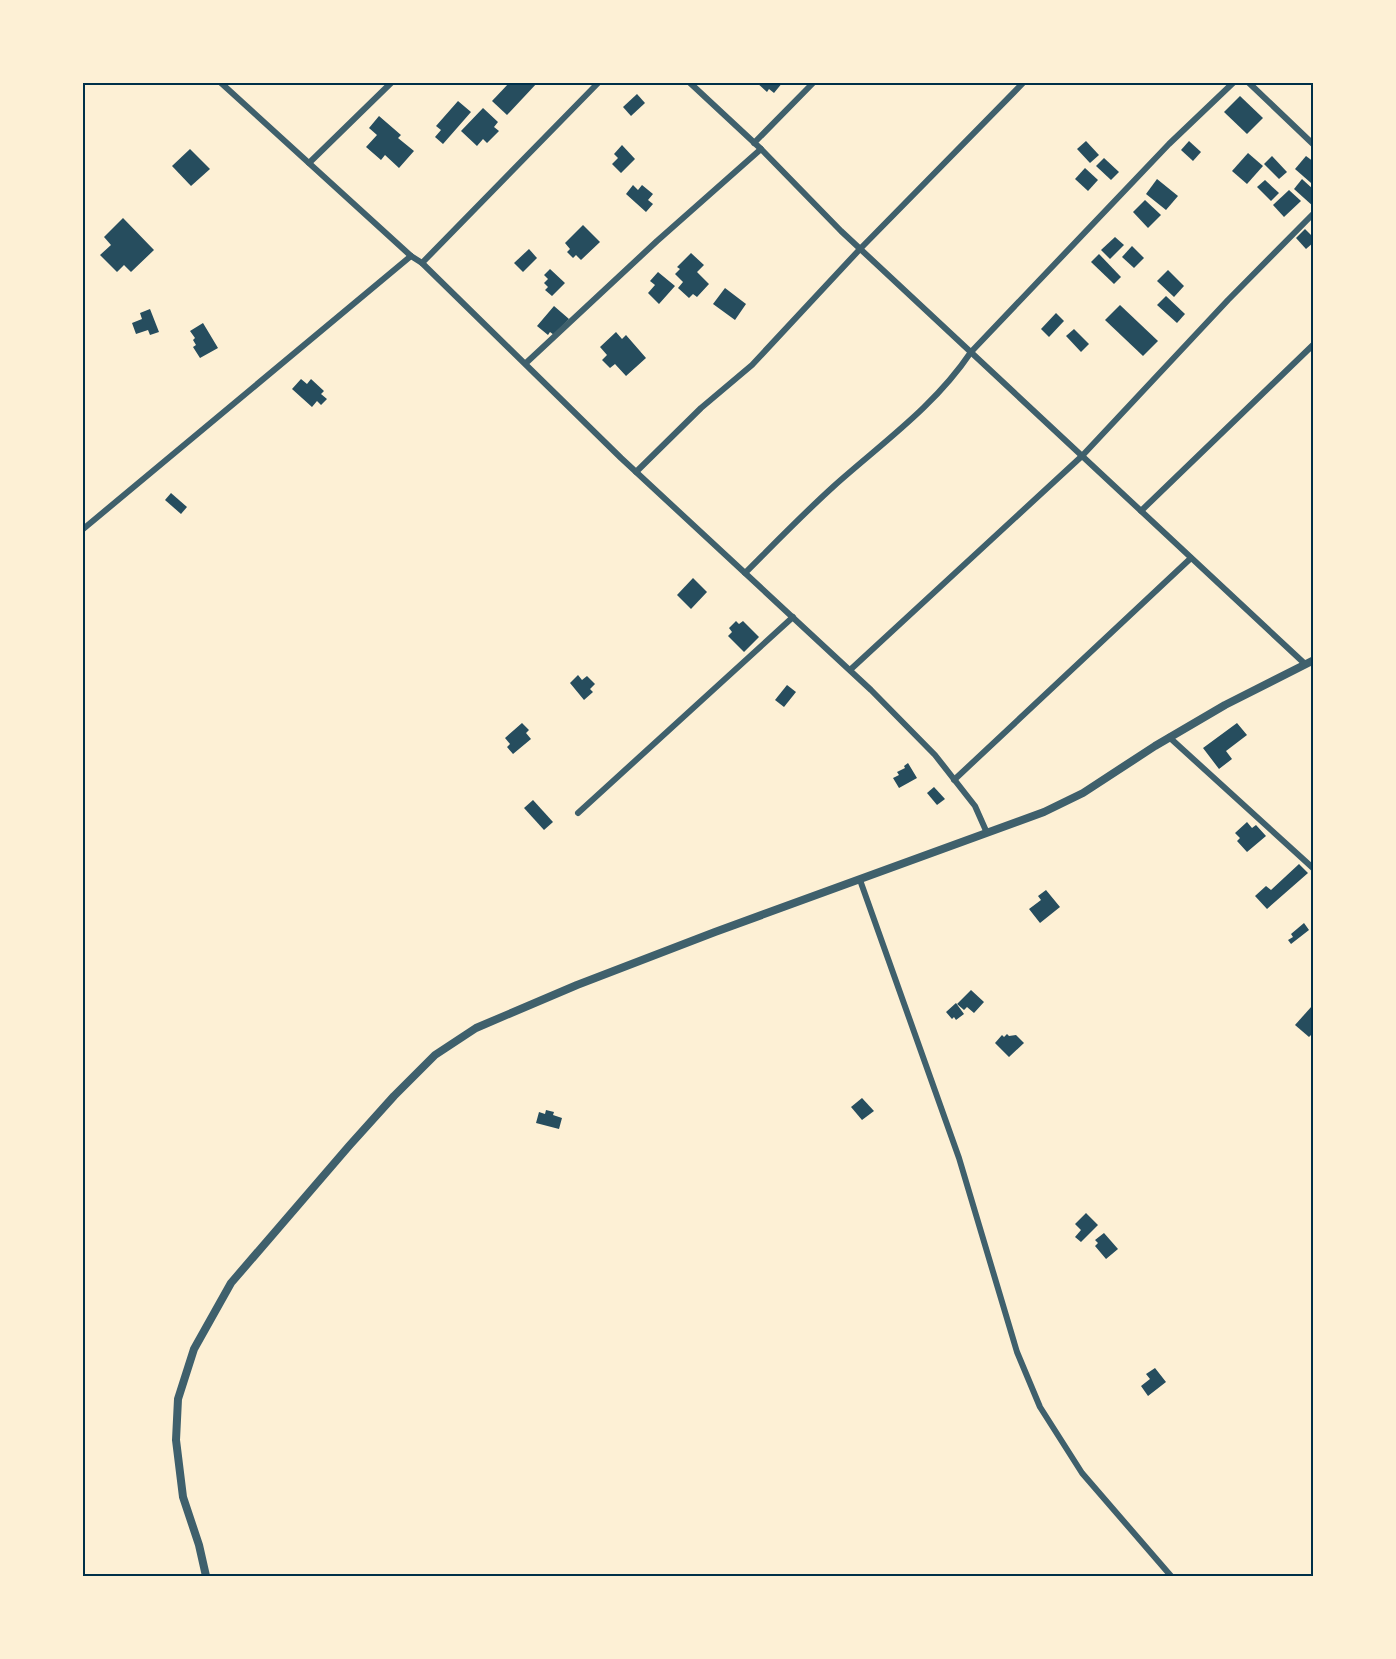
<svg xmlns="http://www.w3.org/2000/svg" width="1396" height="1659" viewBox="0 0 1396 1659" font-family="'Public Sans',sans-serif">
<rect width="100%" height="100%" fill="#fdf0d5"/>
<g fill="#264d5e">
<polygon points="510,82 538,82 507,115 492,101"/>
<polygon points="756,82 783,82 774,93 769,89 767,92"/>
<polygon points="637,94 645,103 631,116 623,107"/>
<polygon points="1240,96 1263,118 1247,134 1224,112"/>
<polygon points="458,101 471,112 443,144 435,137 441,130 436,126"/>
<polygon points="483,108 498,122 494,127 499,131 487,143 483,139 477,146 461,131"/>
<polygon points="379,116 401,135 398,138 414,151 399,168 385,155 381,160 366,147 377,135 369,128"/>
<polygon points="1086,141 1099,155 1090,163 1077,149"/>
<polygon points="1189,141 1201,152 1193,161 1181,150"/>
<polygon points="622,145 635,159 621,173 612,164 618,158 614,154"/>
<polygon points="190,149 210,169 191,186 172,166"/>
<polygon points="1248,153 1263,166 1247,184 1232,171"/>
<polygon points="1272,156 1287,172 1279,179 1264,164"/>
<polygon points="1306,156 1314,162 1314,180 1311,183 1295,169"/>
<polygon points="1104,158 1119,172 1111,180 1096,166"/>
<polygon points="1085,168 1098,180 1088,191 1075,179"/>
<polygon points="1157,179 1178,196 1166,210 1146,194"/>
<polygon points="1302,179 1314,190 1314,207 1294,189"/>
<polygon points="1265,180 1279,193 1271,201 1257,187"/>
<polygon points="633,185 638,190 642,185 653,194 648,200 653,204 646,212 626,194"/>
<polygon points="1289,190 1301,201 1284,217 1273,205"/>
<polygon points="1145,200 1161,215 1148,228 1133,212"/>
<polygon points="123,218 154,250 131,272 124,265 117,272 100,255 111,245 104,237"/>
<polygon points="583,225 600,242 581,260 576,255 573,258 567,252 570,249 565,243"/>
<polygon points="1305,229 1314,238 1314,242 1306,249 1296,238"/>
<polygon points="1115,237 1124,245 1110,259 1101,250"/>
<polygon points="1132,246 1144,258 1134,268 1122,257"/>
<polygon points="529,249 537,258 523,272 514,263"/>
<polygon points="691,253 704,265 697,272 709,284 697,297 693,294 689,298 678,288 683,282 675,274 680,269 677,267"/>
<polygon points="1099,254 1121,277 1114,284 1091,262"/>
<polygon points="550,269 565,283 552,296 545,290 548,287 544,283 548,279 544,275"/>
<polygon points="1168,270 1184,286 1174,297 1157,281"/>
<polygon points="658,272 675,286 659,304 648,293 655,285 650,281"/>
<polygon points="725,288 746,304 735,320 713,304"/>
<polygon points="1166,296 1185,314 1177,323 1157,305"/>
<polygon points="1120,305 1158,341 1143,356 1105,320"/>
<polygon points="554,306 569,319 554,335 550,332 548,335 537,326"/>
<polygon points="150,309 159,332 150,335 148,330 136,334 132,323 142,319 140,313"/>
<polygon points="1056,313 1064,321 1049,337 1041,329"/>
<polygon points="203,323 218,348 200,358 193,347 196,345 193,340 195,338 190,331"/>
<polygon points="1074,329 1089,344 1081,352 1066,336"/>
<polygon points="616,332 622,339 626,335 646,358 626,376 615,364 610,368 602,360 607,355 600,347"/>
<polygon points="301,379 307,384 311,379 324,391 321,394 327,399 321,405 317,401 312,407 292,389"/>
<polygon points="171,493 187,507 181,514 165,500"/>
<polygon points="693,578 707,592 691,609 677,595"/>
<polygon points="736,621 739,624 743,621 759,637 744,652 728,636 732,632 729,628"/>
<polygon points="578,675 582,680 587,676 595,684 590,689 593,692 584,700 570,683"/>
<polygon points="787,685 796,692 784,707 775,700"/>
<polygon points="522,723 529,730 526,733 531,739 513,754 507,747 510,744 505,738"/>
<polygon points="1237,723 1247,735 1226,751 1232,759 1219,769 1203,748"/>
<polygon points="908,763 917,778 899,788 893,778 899,775 897,772 905,768 904,766"/>
<polygon points="934,787 945,799 937,805 927,793"/>
<polygon points="533,800 553,822 544,830 524,808"/>
<polygon points="1247,822 1252,828 1256,825 1266,836 1247,852 1237,841 1240,838 1235,833"/>
<polygon points="1299,864 1308,873 1267,909 1255,896 1266,886 1271,890"/>
<polygon points="1046,890 1060,907 1040,923 1029,909 1041,900 1038,896"/>
<polygon points="1304,923 1309,930 1291,944 1288,940 1293,937 1291,934"/>
<polygon points="971,990 984,1002 974,1013 967,1007 964,1010 957,1004"/>
<polygon points="956,1003 964,1014 956,1020 954,1017 952,1019 946,1012"/>
<polygon points="1312,1006 1314,1008 1314,1032 1309,1037 1295,1025"/>
<polygon points="1007,1034 1009,1036 1016,1035 1024,1043 1009,1057 995,1043 1002,1035 1004,1037"/>
<polygon points="862,1098 874,1111 862,1120 851,1107"/>
<polygon points="546,1110 554,1112 553,1115 562,1118 559,1129 536,1123 539,1112 545,1114"/>
<polygon points="1086,1213 1098,1225 1081,1242 1075,1237 1081,1230 1075,1224"/>
<polygon points="1104,1233 1118,1249 1106,1259 1095,1246 1098,1243 1095,1240"/>
<polygon points="1155,1368 1166,1382 1148,1396 1141,1386 1150,1379 1146,1374"/>
</g>
<g fill="none" stroke-linecap="round" stroke-linejoin="round">
<g stroke="#3f606c" stroke-width="6">
<polyline points="220,82 411,256 422,263 621,458 871,690 935,755 975,806 987,833"/>
<polyline points="689,82 761,149 841,231 1304,663"/>
<polyline points="1248,82 1314,145"/>
<polyline points="754,143 814,82"/>
<polyline points="309,163 392,82"/>
<polyline points="422,263 599,82"/>
<polyline points="526,363 657,241 761,149"/>
<polyline points="636,472 701,408 752,365 860,249 1024,82"/>
<polyline points="1141,511 1314,344"/>
<polyline points="82,530 411,256"/>
<path d="M745 573C774 544 803 514 834 486 882 443 934 407 971 352L1169 144 1234 82"/>
<polyline points="850,670 1082,456 1228,300 1314,213"/>
<polyline points="1169,737 1314,869"/>
<polyline points="954,780 1191,558"/>
<polyline points="578,813 793,617"/>
<polyline points="860,880 959,1158 1017,1352 1040,1407 1082,1473 1171,1576"/>
</g>
<polyline stroke="#3f606c" stroke-width="8" points="206,1576 199,1545 183,1497 176,1440 178,1399 194,1349 231,1283 349,1146 394,1096 435,1055 476,1028 577,985 715,932 1044,812 1083,793 1155,746 1225,705 1314,660"/>
</g>
<rect width="1396" height="1659" fill="none" stroke="#fdf0d5" stroke-width="168"/>
<rect x="84" y="84" width="1228" height="1491" fill="none" stroke="#003049" stroke-width="2"/>
</svg>
